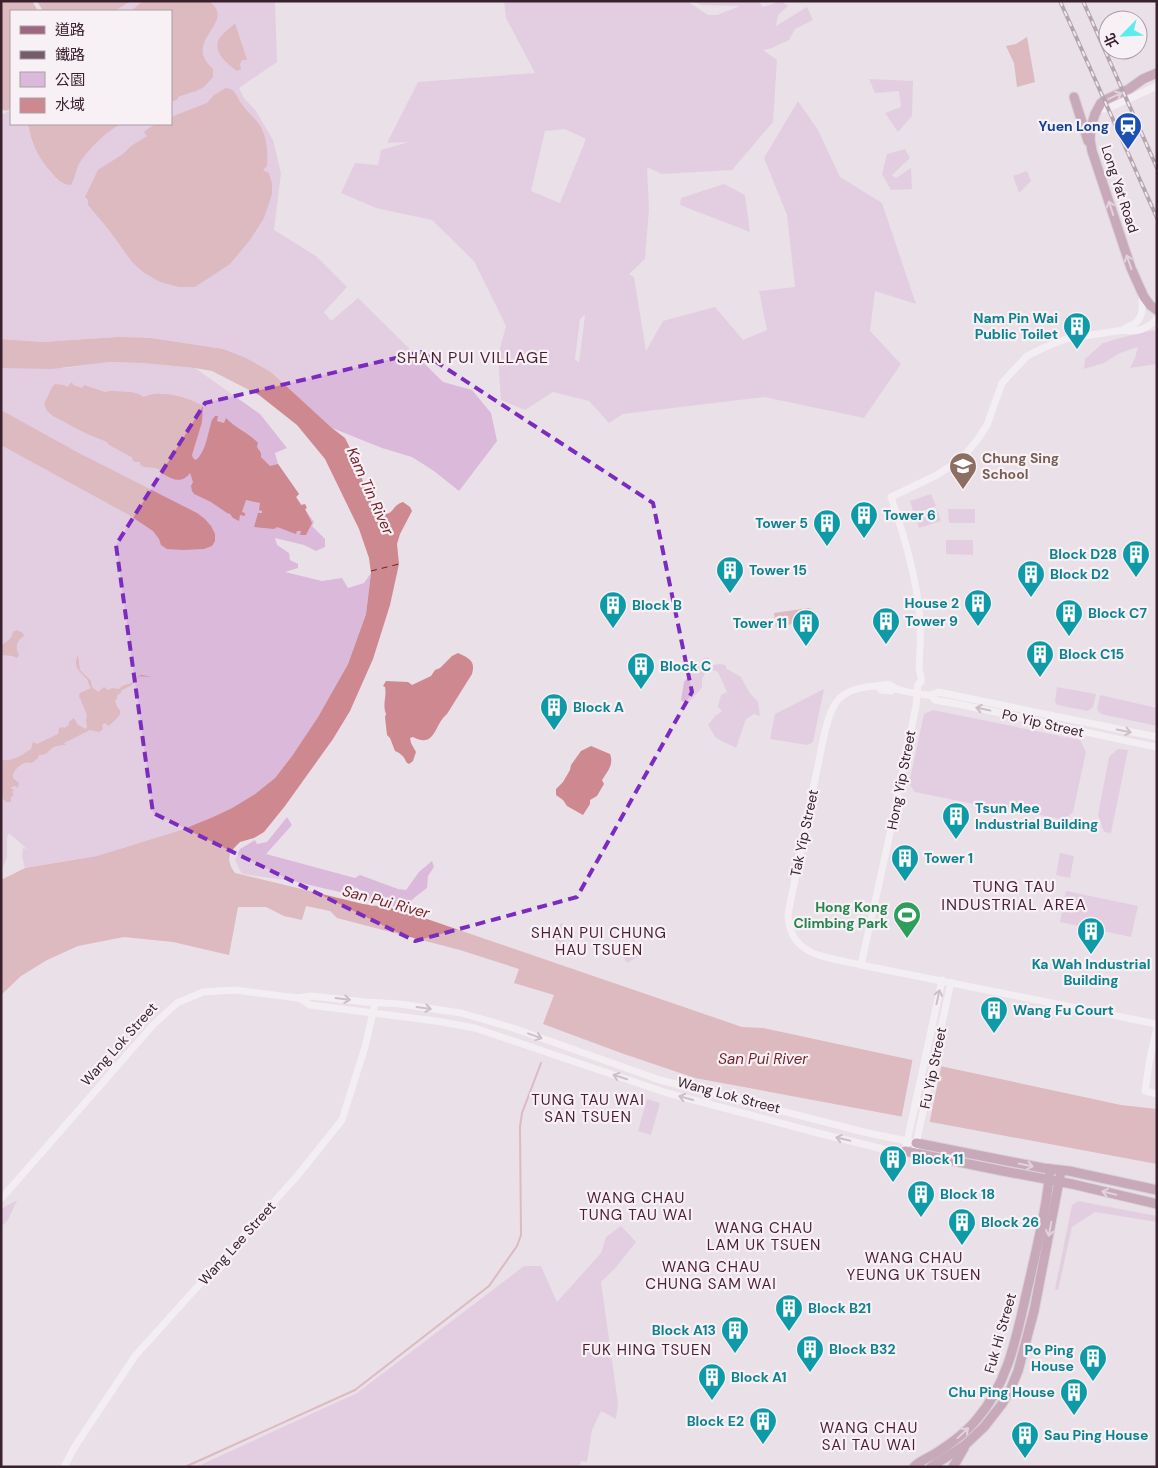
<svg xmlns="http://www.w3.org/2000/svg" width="1158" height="1468" viewBox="0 0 1158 1468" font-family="'DM Sans','Noto Sans TC',sans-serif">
<rect width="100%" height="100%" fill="#eae0e7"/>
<g fill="#dbb9da" fill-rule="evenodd">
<polygon points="126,1 275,1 277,62 239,88 244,98 256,111 273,140 281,173 274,230 316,256 347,287 324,312 331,321 358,298 443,382 472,390 491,413 497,441 459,491 434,471 412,457 382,448 332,428 271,372 118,337 42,342 1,339 1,115 11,110 11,124 171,124 171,11 112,11"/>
<path d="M504 1H687L708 15H717L740 6 702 5 691 1H758L763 7 781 1 788 6 778 15 776 26 807 7 813 20 795 29 789 40 772 48 763 50 777 60 773 122 732 170 662 174 647 167 649 209 645 259 629 274 634 277 646 351 663 321 715 307 743 340 767 330 759 291 795 287 787 215 764 158 798 101 818 130 840 177 882 203 916 304 875 291 870 331 901 364 864 418 764 397 623 414 609 423 589 401 553 392 525 410 501 400 498 356 506 326 474 261 432 220 376 208 341 193 355 163 378 165 381 150 409 142 387 143 418 82 535 73 506 18ZM565 129 586 139 560 203 531 191 545 131ZM585 315 579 363 575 359 580 319Z"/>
<polygon points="869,79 913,81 912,116 898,132 885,113 901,107 899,91 875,93"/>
<polygon points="905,149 910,158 892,175 896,178 911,168 912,189 891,190 882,174 887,154"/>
<polygon points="1027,171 1031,181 1019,193 1013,176"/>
<polygon points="724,184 745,195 750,232 680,205 681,198"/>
<polygon points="1157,330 1157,364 1130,368 1135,358 1138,347 1120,353 1104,363 1084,369 1085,359 1103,343 1142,332"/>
<polygon points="110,362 142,363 195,368 260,414 287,448 275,453 278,464 299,494 296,497 314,522 312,526 325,539 325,547 316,551 304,545 275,538 277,545 289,553 290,560 298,564 298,568 285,572 322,581 342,578 348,588 364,583 371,573 366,614 348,664 318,717 292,756 275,778 255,794 232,808 213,817 181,830 97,856 25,868 22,856 23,848 27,849 9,833 7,837 7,858 1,870 1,368 65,368"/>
<polygon points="931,494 936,506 914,514 910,501"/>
<polygon points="937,509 941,521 919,528 915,516"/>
<polygon points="948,509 975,509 975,523 949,523"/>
<polygon points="946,540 973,540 973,555 946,554"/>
<polygon points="708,657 713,665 720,664 725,665 727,669 741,677 749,692 758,702 760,716 754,714 746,719 736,748 716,738 708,725 715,716 722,711 718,707 721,695 727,692 718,672 708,668 702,679 702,688 687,704 681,700 684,682 704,658"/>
<polygon points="1057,687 1096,694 1093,707 1088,711 1057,705 1055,701"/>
<polygon points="824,689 813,742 807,745 770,739 775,714"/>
<polygon points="1100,695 1157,708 1157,726 1101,714 1097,709"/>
<polygon points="933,710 1080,740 1086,752 1073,812 1064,820 1011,809 998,809 915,792 909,784 924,714"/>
<polygon points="1118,749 1128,750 1111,833 1104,832 1098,815 1109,757"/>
<polygon points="287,817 292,825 266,854 355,878 360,875 398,889 406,890 419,872 432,861 434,867 428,876 427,888 415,897 404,909 359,897 360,890 355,887 352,895 293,881 242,874 235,860 240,849 255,840 257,844 267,842"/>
<polygon points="1060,853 1074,856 1070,878 1056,875"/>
<polygon points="1066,891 1138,906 1131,937 1060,922"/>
<polygon points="562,923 572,937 559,945 550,931"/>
<polygon points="634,940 642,954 627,963 619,950"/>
<polygon points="647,1099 660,1103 651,1135 638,1131"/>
<polygon points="17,1200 8,1220 1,1227 1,1209"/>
<polygon points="1078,1201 1157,1216 1157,1222 1095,1212 1072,1227 1058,1290 1055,1289 1072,1205"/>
<polygon points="621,1226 636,1242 617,1266 601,1282 618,1403 616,1419 601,1411 592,1430 587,1462 581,1461 580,1467 196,1467 357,1393 524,1266 541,1266 557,1302 601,1253 606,1237"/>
</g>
<g fill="#ce8990">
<polygon points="1,1 32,1 38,11 11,11 11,109 6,111 1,109"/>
<polygon points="37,1 130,1 115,11 43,11"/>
<path d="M143 1H209C234 20 196 34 204 57 205 61 210 66 213 69V77L204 87 194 92H192L178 97V99L171 102V11H131Z"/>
<path d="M235 23 247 60H242L240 64 241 69 237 71C227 64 210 50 221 36 225 32 231 27 235 23Z"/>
<polygon points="1027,37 1035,82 1017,87 1014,63 1006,46 1016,44"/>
<path d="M226 88C236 89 236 96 241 103 246 111 254 117 259 124 267 136 268 152 267 166L263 170 269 173 272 184V194L264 218 250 240 230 264 195 287H179L160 282 143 272 132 262 109 230 88 205V200L85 197 98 170 123 154 131 146 147 136 144 132C154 123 158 124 171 124V117L207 103 214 95Z"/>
<path d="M28 124H122C107 130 89 149 80 162 76 169 75 178 71 185 61 184 58 180 52 173 38 158 32 144 28 124Z"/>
<path d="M118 337 150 338 223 349 246 358 271 372 332 428 345 438 351 450 370 500 379 513C394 518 391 505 403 502L410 507 412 511 400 534 397 544 399 564 390 605 373 659 350 711 333 739 285 806 264 832 254 838 240 842 235 847 230 853 229 860 231 867 235 873 363 904 391 908 427 919 742 1027 763 1028 1121 1105 1157 1109V1164L695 1078 624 1054 543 1024 554 995 514 983 519 969 460 950 337 918 330 911 306 906 302 920 284 916 266 907H238L229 955 173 942 124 937 78 946 47 960 21 976 1 995V880L25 868 97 856 181 830 213 817 232 808 255 794 275 778 292 756 318 717 348 664 366 614 371 573 369 558 359 529 325 459 297 425 259 395 212 371 195 368 142 363 110 362 52 369 1 368V339L42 342Z"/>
<path d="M72 382 73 385 82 388 84 385 105 392 111 391 131 392 139 394 143 397C147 396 151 394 155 394 171 393 189 398 203 406L202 422 192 455 193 458 196 460C206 452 208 432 212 420L215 416H218L217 421 224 423 226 418C235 428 249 433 258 443L257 447 261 453V457L270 466 278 464 299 494 296 497 301 505 305 504 307 508 305 509 312 523 306 535H300L301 531H297L296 534C289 532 284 529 277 527L274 529 254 527 258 513H262V511L259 510 260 503 246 500 242 512 245 513V516L240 515 239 521 233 518 230 514 227 513 211 502 194 494 192 491 191 486 193 482 190 473C182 484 172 480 162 473 161 472 161 471 160 470 154 466 146 469 140 465V462H136L132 460 133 458 109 445 107 442 85 433 53 416 47 411 44 403C49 397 49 389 55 384L64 385 67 387Z"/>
<polygon points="1,410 77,452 197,513 205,519 211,526 215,534 215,541 212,546 204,549 183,550 167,549 161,545 159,539 153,531 129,515 1,445"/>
<polygon points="809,608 813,611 813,621 810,621 807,619 800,623 796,621 792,624 776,628 774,613"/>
<path d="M17 630 23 633 24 636C16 641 15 648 19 655L17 658 13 656 1 655V646L11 638 13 632Z"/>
<path d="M458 653C469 658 476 661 472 674L447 714C434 724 436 749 413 737L410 738 411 743 416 752 413 761 409 764 406 762C405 757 400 753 395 751L390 738 387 735 385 717 386 714C382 704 387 697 385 687L383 686 386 681 408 682 412 685 431 676 435 670 440 668 452 656Z"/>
<path d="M78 655 80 670 91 681 92 687 98 692 104 687 108 690 112 688 119 689 122 686 131 683 141 675 152 677 139 676 132 685 122 690 120 694 117 695V699L115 700 117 707C126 714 114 720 109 726L104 723 102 726 103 729 99 732 90 730 64 743 66 745C63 745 60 745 57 746 48 748 49 756 39 755L38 758 32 763C23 761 17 767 13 774V778L19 783 18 788 15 786 11 787V788L14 790 12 792 14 795 11 797V802H6L1 797V760C12 762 22 755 31 749L33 742 37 744 58 734 59 728 63 727 64 728 69 725V722L74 718 78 725 86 729 87 727 86 719 87 715 79 696 80 693 91 688C88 685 89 680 85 677 78 670 73 666 78 655Z"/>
<path d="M591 746 610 754C614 764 608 771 602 780L604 784 597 796 590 800V804L583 815 567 806 563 800 556 795V789L563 782 570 770 571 765 581 751Z"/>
</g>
<polygon fill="#eae0e7" points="913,1057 942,1063 929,1125 901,1120"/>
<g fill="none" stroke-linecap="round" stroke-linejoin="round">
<polyline stroke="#ce8990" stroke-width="2" points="185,1467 355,1390 489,1286 517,1246 521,1235 520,1127 522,1113 541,1063"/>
<polyline stroke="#731e25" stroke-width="1" stroke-dasharray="6 5" stroke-linecap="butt" points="371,571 399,564"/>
<g stroke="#c4bcc0" stroke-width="11">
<g id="major">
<polyline points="1157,73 1143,79 1129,89 1105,100 1101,103 1095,114 1091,127 1090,139 1092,151 1131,268 1144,297 1150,305 1157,310"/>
<polyline points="1074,97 1088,141"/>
<polyline points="916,1143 1043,1168 1069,1171 1157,1190"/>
<polyline points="905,1151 1003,1171 1072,1184 1157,1204"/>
<path d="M914 1467C918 1462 926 1459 933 1455 949 1445 965 1434 977 1419 1011 1380 1018 1327 1030 1278 1038 1242 1047 1206 1050 1169"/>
<polyline points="931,1467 965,1445 984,1427 1002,1404 1011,1388 1018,1371 1034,1311 1061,1171"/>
<polyline points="953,1467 964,1448"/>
</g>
</g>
<g stroke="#fff" stroke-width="7">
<polyline points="1096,110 1109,108 1157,86"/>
<path d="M1123 330C1126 327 1130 326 1134 324 1145 317 1142 304 1142 293"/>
<polyline points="878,686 881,690 891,691 894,689"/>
<path d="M931 695 935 700C1010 713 1083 733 1157 747"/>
<path d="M1157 737 938 692C935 693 933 695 931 695 926 696 902 691 897 689 894 688 893 686 890 685 885 683 881 686 876 686 836 688 831 705 823 740L788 914C789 957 828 957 861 965L1157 1024"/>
<path d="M861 965 888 843 916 706 918 684 921 682V676L919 670C920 653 921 636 920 620 917 578 904 536 891 497L937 475 946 469 964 456 978 439 987 425 1002 383 1027 356 1043 348 1066 339 1123 330C1138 333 1146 329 1157 319"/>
<polyline points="299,998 310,1005 436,1021 475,1028 667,1093 814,1132 891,1151 905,1151 942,980"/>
<polyline points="1157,1027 1150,1058 1145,1091 1157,1094"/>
<polyline points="914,1153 951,982"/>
<polyline points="1,1199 153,1025 177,1003 203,992 235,990 298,998 311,996 366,1002 400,1004 434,1009 461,1013 513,1028 660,1080 864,1132 916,1143"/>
<polyline points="64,1467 74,1448 135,1356 298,1175 342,1120 365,1047 374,1008"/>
</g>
<use href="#major" stroke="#9e6682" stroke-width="9"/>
<g stroke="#755c69" stroke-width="4">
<g id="rail">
<polyline points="1060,1 1157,218"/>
<polyline points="1083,1 1157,168"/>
</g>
</g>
<use href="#rail" stroke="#f7f0f5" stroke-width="2" stroke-dasharray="5.5" stroke-linecap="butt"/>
</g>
<defs><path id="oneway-shaft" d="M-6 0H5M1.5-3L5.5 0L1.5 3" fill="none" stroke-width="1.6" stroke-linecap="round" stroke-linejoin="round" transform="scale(1.25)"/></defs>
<g stroke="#d8c0cd">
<use href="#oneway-shaft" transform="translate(1115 96) rotate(-24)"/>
<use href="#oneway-shaft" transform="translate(1111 208) rotate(-108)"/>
<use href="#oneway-shaft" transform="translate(1129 262) rotate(-109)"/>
<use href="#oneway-shaft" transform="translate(1026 1165) rotate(11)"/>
<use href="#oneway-shaft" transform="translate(1109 1193) rotate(-167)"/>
<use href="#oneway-shaft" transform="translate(1050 1229) rotate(101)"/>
<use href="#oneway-shaft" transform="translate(963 1433) rotate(-43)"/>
</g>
<g stroke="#a69ba1">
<use href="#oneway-shaft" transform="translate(983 709) rotate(-168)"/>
<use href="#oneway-shaft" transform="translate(1124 731) rotate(11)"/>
<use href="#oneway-shaft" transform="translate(938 997) rotate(-78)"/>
<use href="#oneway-shaft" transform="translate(343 999) rotate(7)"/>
<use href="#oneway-shaft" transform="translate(424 1008) rotate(8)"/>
<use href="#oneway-shaft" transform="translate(535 1036) rotate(20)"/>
<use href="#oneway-shaft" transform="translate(620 1077) rotate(-162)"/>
<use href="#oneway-shaft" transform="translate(686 1098) rotate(-165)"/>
<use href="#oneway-shaft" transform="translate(843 1139) rotate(-167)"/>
</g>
<path d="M0 0H1158V1468H0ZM421 352 653 503 692 692 577 897 415 941 153 813 116 545 205 403Z" fill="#eae0e7" fill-opacity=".55" fill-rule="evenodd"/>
<path fill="none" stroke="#7b2cbf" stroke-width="4" stroke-dasharray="10 6" stroke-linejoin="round" d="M421 352 653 503 692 692 577 897 415 941 153 813 116 545 205 403Z"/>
<defs>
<g id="station-pin" transform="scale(1.4375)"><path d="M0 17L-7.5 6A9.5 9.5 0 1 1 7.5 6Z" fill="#1a4fb4" stroke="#f7f0f5"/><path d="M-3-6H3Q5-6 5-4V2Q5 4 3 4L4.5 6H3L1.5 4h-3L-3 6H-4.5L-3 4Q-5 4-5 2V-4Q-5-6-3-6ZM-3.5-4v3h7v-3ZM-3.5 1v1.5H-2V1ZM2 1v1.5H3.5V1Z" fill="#fff"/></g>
<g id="building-pin" transform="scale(1.4375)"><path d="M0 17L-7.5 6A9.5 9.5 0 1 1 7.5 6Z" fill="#0f9aa8" stroke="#f7f0f5"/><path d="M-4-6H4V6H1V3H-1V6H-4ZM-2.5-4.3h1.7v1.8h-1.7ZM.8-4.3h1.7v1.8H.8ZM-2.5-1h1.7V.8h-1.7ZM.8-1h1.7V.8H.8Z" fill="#fff"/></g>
<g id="school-pin" transform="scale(1.4375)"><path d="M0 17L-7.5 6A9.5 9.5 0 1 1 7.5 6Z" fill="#8d6e63" stroke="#f7f0f5"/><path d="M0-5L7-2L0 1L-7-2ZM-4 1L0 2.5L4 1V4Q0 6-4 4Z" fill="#fff"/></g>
<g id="stadium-pin" transform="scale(1.4375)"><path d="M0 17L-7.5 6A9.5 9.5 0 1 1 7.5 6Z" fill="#2e9e5b" stroke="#f7f0f5"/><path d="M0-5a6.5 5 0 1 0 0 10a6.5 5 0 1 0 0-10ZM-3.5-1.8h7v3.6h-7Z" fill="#fff"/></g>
</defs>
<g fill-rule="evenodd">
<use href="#station-pin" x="1128" y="126"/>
<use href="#building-pin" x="1077" y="326"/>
<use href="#school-pin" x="963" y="466"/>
<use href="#building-pin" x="864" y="515"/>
<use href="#building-pin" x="827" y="523"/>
<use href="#building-pin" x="1136" y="554"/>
<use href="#building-pin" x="730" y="570"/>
<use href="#building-pin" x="1031" y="574"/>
<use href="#building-pin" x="978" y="603"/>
<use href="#building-pin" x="613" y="605"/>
<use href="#building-pin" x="1069" y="613"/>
<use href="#building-pin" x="886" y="621"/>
<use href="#building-pin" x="806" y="623"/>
<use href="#building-pin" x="1040" y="654"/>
<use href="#building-pin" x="641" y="666"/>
<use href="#building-pin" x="554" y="707"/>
<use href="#building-pin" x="956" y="816"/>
<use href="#building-pin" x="905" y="858"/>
<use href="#stadium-pin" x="907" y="915"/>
<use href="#building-pin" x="1091" y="931"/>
<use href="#building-pin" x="994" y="1010"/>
<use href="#building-pin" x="893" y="1159"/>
<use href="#building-pin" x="921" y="1194"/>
<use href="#building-pin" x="962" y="1222"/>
<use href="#building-pin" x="789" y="1308"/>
<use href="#building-pin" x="735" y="1330"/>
<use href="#building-pin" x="810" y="1349"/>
<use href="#building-pin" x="1093" y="1358"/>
<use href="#building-pin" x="712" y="1377"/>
<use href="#building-pin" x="1074" y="1392"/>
<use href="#building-pin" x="763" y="1421"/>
<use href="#building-pin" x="1025" y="1435"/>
</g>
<g text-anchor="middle" stroke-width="4.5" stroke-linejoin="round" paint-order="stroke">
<g font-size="14" font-weight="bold" fill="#164399" stroke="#f7f0f5" text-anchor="end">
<text x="1109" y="131">Yuen Long</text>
</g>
<g font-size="14" fill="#3a212e" stroke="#f7f0f5">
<text transform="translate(1120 189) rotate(72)" y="5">Long Yat Road</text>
<text transform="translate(1043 723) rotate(13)" y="5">Po Yip Street</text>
<text transform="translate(901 780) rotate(-79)" y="5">Hong Yip Street</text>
<text transform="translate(804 833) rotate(-78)" y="5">Tak Yip Street</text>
<text transform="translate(119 1044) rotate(-48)" y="5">Wang Lok Street</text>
<text transform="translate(933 1068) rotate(-78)" y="5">Fu Yip Street</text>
<text transform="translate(729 1095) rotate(15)" y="5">Wang Lok Street</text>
<text transform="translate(237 1243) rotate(-48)" y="5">Wang Lee Street</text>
<text transform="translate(1000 1333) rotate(-74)" y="5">Fuk Hi Street</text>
</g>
<g font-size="14" font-weight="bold" fill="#0d838f" stroke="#f7f0f5" text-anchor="start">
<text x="1058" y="323" text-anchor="end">Nam Pin Wai<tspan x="1058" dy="16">Public Toilet</tspan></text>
<text x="883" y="520">Tower 6</text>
<text x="808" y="528" text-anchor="end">Tower 5</text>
<text x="1117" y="559" text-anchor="end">Block D28</text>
<text x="749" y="575">Tower 15</text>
<text x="1050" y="579">Block D2</text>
<text x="959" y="608" text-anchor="end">House 2</text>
<text x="632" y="610">Block B</text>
<text x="1088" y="618">Block C7</text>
<text x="905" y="626">Tower 9</text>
<text x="787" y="628" text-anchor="end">Tower 11</text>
<text x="1059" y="659">Block C15</text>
<text x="660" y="671">Block C</text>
<text x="573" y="712">Block A</text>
<text x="975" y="813">Tsun Mee<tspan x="975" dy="16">Industrial Building</tspan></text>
<text x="924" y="863">Tower 1</text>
<text x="1091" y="969" text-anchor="middle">Ka Wah Industrial<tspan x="1091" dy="16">Building</tspan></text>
<text x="1013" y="1015">Wang Fu Court</text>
<text x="912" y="1164">Block 11</text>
<text x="940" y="1199">Block 18</text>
<text x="981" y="1227">Block 26</text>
<text x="808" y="1313">Block B21</text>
<text x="716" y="1335" text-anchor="end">Block A13</text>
<text x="829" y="1354">Block B32</text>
<text x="1074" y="1355" text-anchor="end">Po Ping<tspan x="1074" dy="16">House</tspan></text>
<text x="731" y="1382">Block A1</text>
<text x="1055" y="1397" text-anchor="end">Chu Ping House</text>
<text x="744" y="1426" text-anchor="end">Block E2</text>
<text x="1044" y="1440">Sau Ping House</text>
</g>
<g font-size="14" font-weight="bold" fill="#785e54" stroke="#f7f0f5" text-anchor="start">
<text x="982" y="463">Chung Sing<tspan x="982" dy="16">School</tspan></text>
</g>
<g font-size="14" font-weight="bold" fill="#27864d" stroke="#f7f0f5" text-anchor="end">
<text x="888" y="912">Hong Kong<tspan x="888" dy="16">Climbing Park</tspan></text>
</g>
<g font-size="15" font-style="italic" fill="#731e25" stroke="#f7f0f5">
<text transform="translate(370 491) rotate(66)" y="5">Kam Tin River</text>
<text transform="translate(386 902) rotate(15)" y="5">San Pui River</text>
<text x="763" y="1064">San Pui River</text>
</g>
<g font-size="15" letter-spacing="1" fill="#4b1e34" stroke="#f7f0f5">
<text x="599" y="938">SHAN PUI CHUNG<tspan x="599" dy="17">HAU TSUEN</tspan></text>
<text x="588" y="1105">TUNG TAU WAI<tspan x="588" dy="17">SAN TSUEN</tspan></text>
<text x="636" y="1203">WANG CHAU<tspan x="636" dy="17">TUNG TAU WAI</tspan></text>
<text x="764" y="1233">WANG CHAU<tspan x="764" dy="17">LAM UK TSUEN</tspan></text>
<text x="914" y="1263">WANG CHAU<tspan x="914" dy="17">YEUNG UK TSUEN</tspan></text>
<text x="711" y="1272">WANG CHAU<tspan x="711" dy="17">CHUNG SAM WAI</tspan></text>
<text x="647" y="1355">FUK HING TSUEN</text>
<text x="869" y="1433">WANG CHAU<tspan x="869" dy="17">SAI TAU WAI</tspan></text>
</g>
<g font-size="16" letter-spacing="1" fill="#4b1e34" stroke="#f7f0f5">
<text x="473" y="363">SHAN PUI VILLAGE</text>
<text x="1014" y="892">TUNG TAU<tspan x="1014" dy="18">INDUSTRIAL AREA</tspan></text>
</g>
</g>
<rect width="1158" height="1468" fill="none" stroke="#3a212e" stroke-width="5"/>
<rect x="10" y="10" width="162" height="115" fill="#f7f0f5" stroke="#ab9da5"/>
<rect x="20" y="26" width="25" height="8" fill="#9e6682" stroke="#ab9da5"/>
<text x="55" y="35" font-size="15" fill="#3a212e">道路</text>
<rect x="20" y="51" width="25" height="8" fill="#755c69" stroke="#ab9da5"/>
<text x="55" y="60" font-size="15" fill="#3a212e">鐵路</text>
<rect x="20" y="72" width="25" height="15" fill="#dbb9da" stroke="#ab9da5"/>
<text x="55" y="85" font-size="15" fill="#3a212e">公園</text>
<rect x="20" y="98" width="25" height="15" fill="#ce8990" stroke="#ab9da5"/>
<text x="55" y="110" font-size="15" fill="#3a212e">水域</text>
<g transform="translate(1123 35) rotate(246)"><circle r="24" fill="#f7f0f5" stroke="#ab9da5"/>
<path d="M0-4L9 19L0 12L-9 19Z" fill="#5cecec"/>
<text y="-8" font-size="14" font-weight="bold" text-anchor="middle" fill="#3a212e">北</text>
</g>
</svg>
